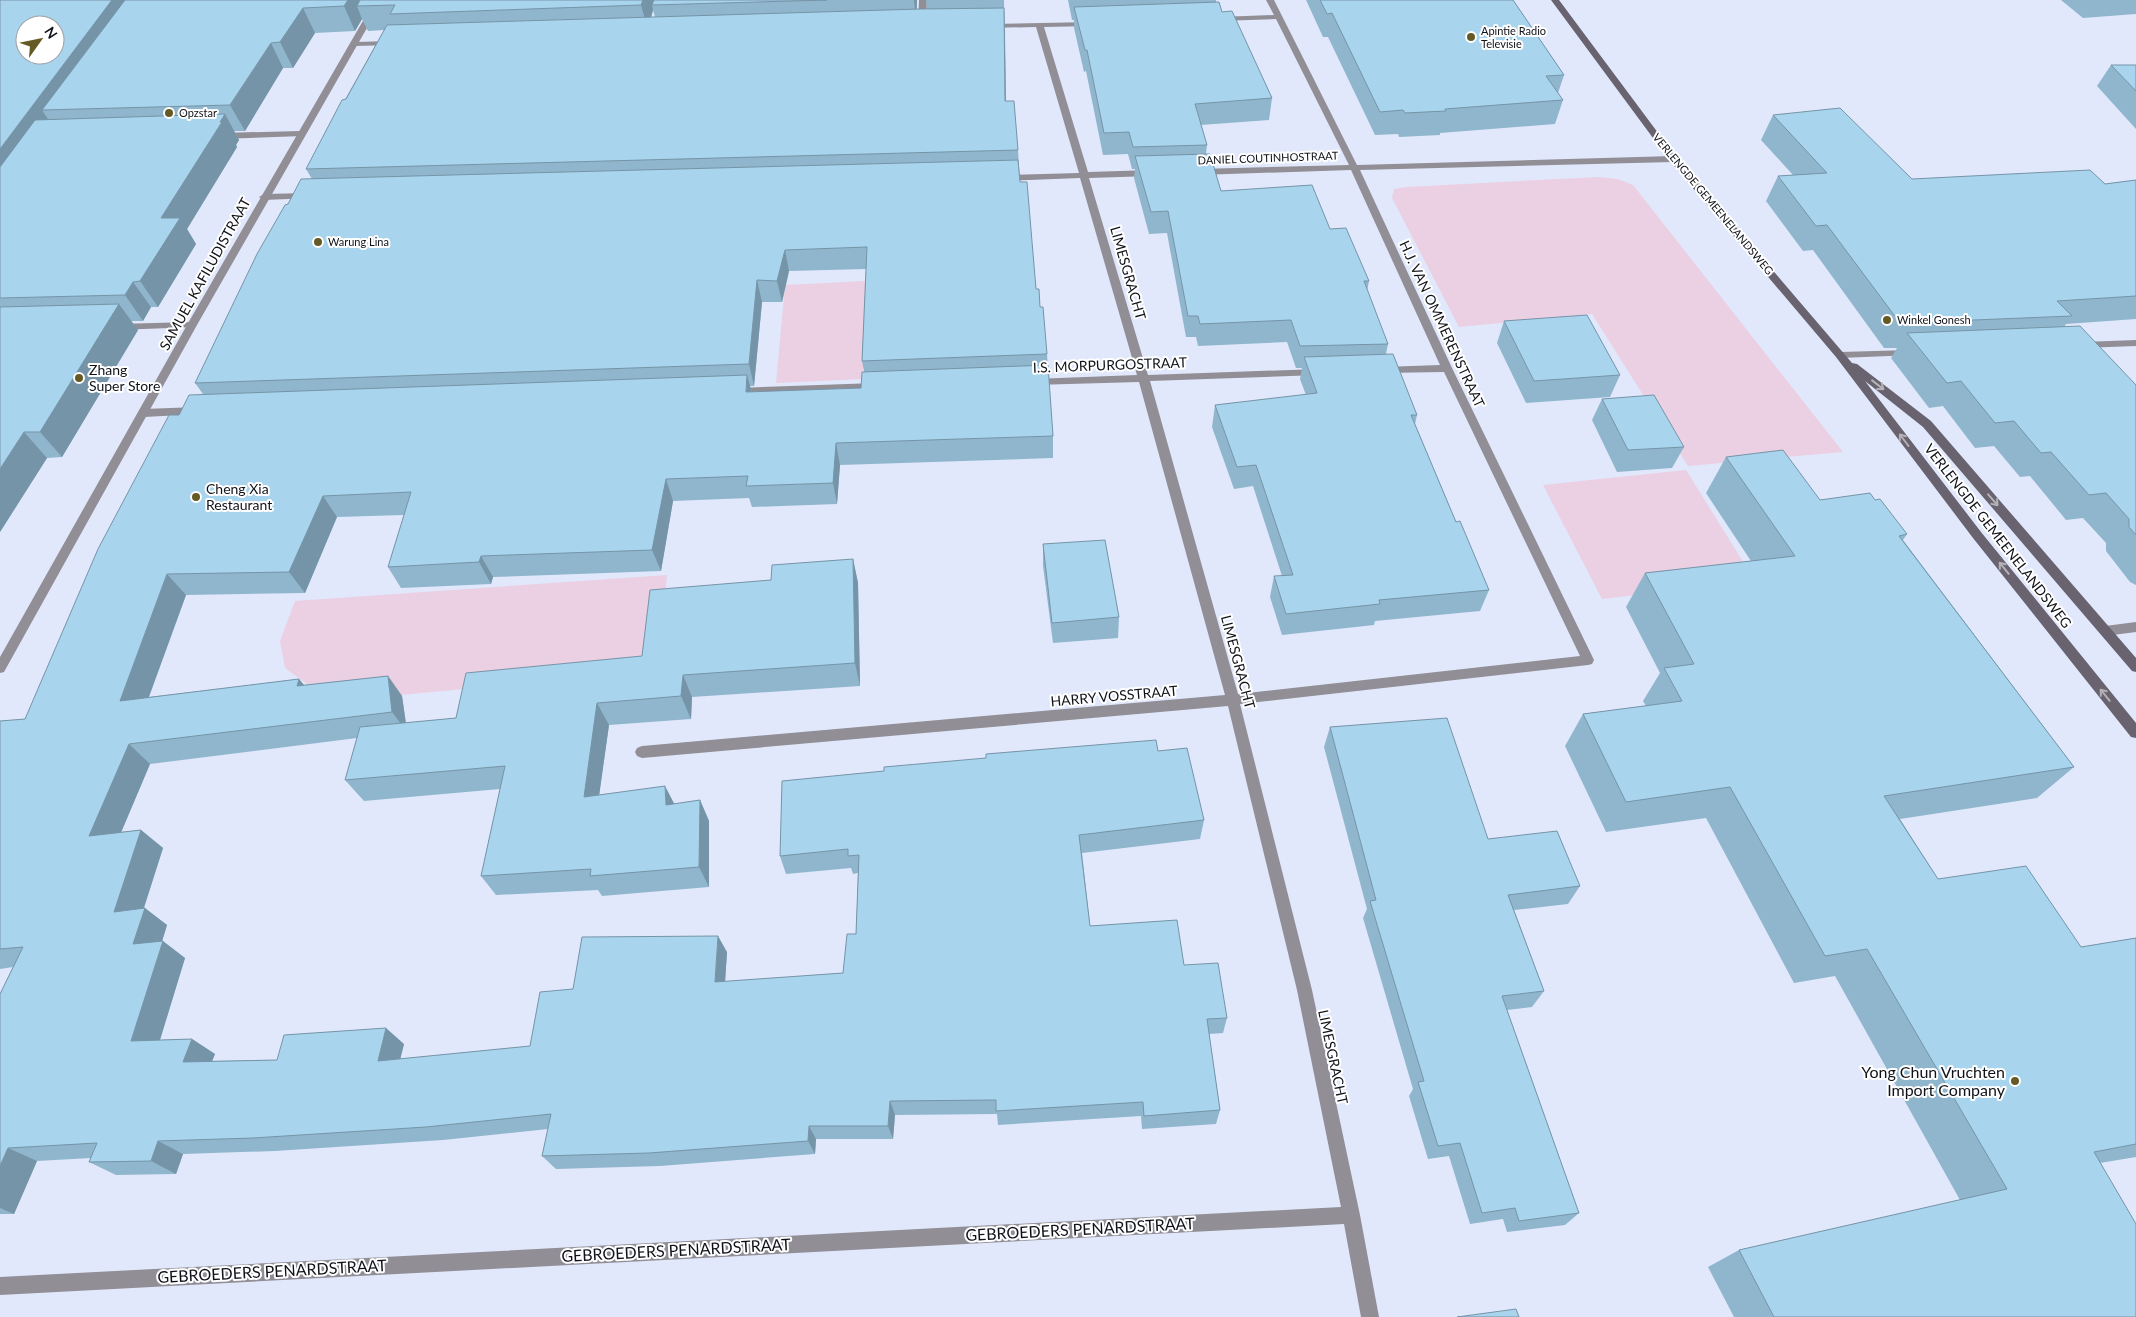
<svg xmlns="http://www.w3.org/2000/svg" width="2136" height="1317" viewBox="0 0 2136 1317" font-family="Lato,sans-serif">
<rect width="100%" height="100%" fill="#e1e8fc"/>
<g fill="#ebcfe2">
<polygon points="1598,177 1618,179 1633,185 1843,452 1688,466 1592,314 1459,327 1392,198 1394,189 1406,187"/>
<polygon points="866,281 863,379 776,383 785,285"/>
<polygon points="1686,470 1755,581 1602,599 1543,485"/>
<polygon points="667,575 664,609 645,672 357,699 311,687 285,668 280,641 295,601"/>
</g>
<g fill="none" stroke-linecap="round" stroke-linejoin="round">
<g fill="#918e96" fill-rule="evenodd">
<polygon points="919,0 927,0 926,25 922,27 918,25"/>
<polygon points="1266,0 1274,0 1357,165 1673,156 1677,159 1673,162 1360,170 1452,368 1594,660 1592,664 1588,665 1240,704 1312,990 1360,1215 1379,1317 1361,1317 1344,1224 0,1295 0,1277 1341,1207 1297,990 1228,706 642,758 637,756 635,752 637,748 642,746 1225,695 1139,382 1034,385 1029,382 1034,379 1137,375 1080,178 1004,181 1000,178 1004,175 1079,173 1036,27 986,28 986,24 989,24 1092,22 1096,24 1092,26 1044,27 1088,172 1152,170 1156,173 1152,176 1089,178 1148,375 1318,369 1323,372 1318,375 1150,381 1238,694 1580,656 1444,372 1383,373 1378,370 1383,367 1440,365 1351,170 1199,175 1195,172 1199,169 1349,165 1276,19 1219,21 1215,19 1219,17 1274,15"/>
<polygon points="392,41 396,43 395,45 355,46 351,44 355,42"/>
<polygon points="300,131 304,134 303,136 221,139 217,136 221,133"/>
<polygon points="309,193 312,194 312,198 264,200 259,197 264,194"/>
<polygon points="192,322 196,323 196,327 117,330 112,327 117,324"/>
<polygon points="2136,340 2136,346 2082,348 2077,345 2082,342"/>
<polygon points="1910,350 1915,353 1914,355 1840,358 1835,355 1840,352"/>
<polygon points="876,383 881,387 880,389 736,396 731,392 736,388"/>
<polygon points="197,407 202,411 201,414 144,417 139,413 144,409"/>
<polygon points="2136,622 2136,632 2105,636 2101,634 2099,631 2101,628 2105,626"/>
</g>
<polygon fill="#918e96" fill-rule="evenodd" points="375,0 383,0 197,325 4,672 0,673 0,657 187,325"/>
<polygon fill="#68636f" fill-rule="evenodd" points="1551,0 1559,0 1676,157 1852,363 1857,364 1931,421 2136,658 2136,672 2132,671 1923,427 1865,381 1981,532 2136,723 2136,738 2131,737 1973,538 1836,357 1670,161"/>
</g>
<g fill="#90b6cd" fill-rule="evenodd">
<path d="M0 0H917V9H927L926 0H1004L1006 101 1018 150 1020 182 1036 289 1040 307 1047 354 1053 436V458L840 465 837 504 752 507 749 498 673 501 661 571 493 577 491 584 401 588 388 567 404 515 337 517 305 593 186 595 149 697 299 679 304 685 388 676 402 696 406 723 456 718 642 656 771 580 853 559 858 583 860 686 692 697 691 719 609 725 599 795 674 804 700 800 709 821V887L602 896 598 890 496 895 481 876 500 789 364 801 345 780 357 738 150 764 121 832 141 830 163 848 144 908 167 925 162 941 185 958 160 1040 192 1039 215 1054 212 1061 277 1060 404 1044 400 1059 530 1046 573 989 727 952 725 982 843 973 856 934 858 873 853 874 851 868 786 874 780 856 1158 751 1204 820 1200 839 1082 853 1090 926 1184 965 1227 1018 1223 1033 1209 1034 1220 1110 1216 1124 1142 1129 1141 1116 998 1125 997 1114 895 1115 893 1139H816L815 1154 660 1166 556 1169 542 1156 548 1129 443 1140 275 1151 183 1154 176 1174 116 1175 89 1162 91 1158 37 1161 14 1214H0V994L13 967 0 969V721L25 719 179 415 203 394 195 383 288 204 312 179 306 169 384 30 368 31 362 19 355 31 315 33 293 68H283L245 131H234L239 140 236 145 237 147 187 229 196 244 158 307H151L143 321H131L138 330 62 457 47 458 0 532ZM653 10 655 17H651ZM866 269 862 361 864 371 861 388 752 392 750 386H754L762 302H782L789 271Z"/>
<polygon points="1068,0 1216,0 1216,2 1272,98 1269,120 1201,125 1207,145 1206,154 1221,191 1330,229 1369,281 1367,291 1388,344 1386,354 1417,415 1415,424 1456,522 1489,590 1480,611 1375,621 1374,625 1282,635 1270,597 1274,576 1282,576 1253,486 1234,489 1212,427 1215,405 1306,395 1300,379 1302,368 1296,368 1287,342 1198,346 1196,337 1186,337 1167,233 1149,234 1134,178 1135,169 1132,169 1128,154 1103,155 1086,71 1084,72 1074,28 1074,20 1072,20"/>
<polygon points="1306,0 1513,0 1564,75 1558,93 1563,100 1555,124 1440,133 1440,135 1399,137 1398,134 1375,135 1328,37 1323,37"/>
<polygon points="2061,0 2136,0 2136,14 2083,18"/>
<polygon points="2111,65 2136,65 2136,129 2097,86"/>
<polygon points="1773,115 1912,179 2105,184 2136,180 2136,319 2066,324 2064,327 2136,385 2136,585 2130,582 2106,551 2106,543 2083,518 2066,520 2030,476 2020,477 1994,446 1975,448 1943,406 1929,408 1891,358 1897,348 1884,348 1813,250 1803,251 1766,201 1778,176 1793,175 1761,140"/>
<polygon points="1504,321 1620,375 1610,397 1526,403 1497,343"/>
<polygon points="1602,399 1684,447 1672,468 1617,472 1592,420"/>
<polygon points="1726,457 1820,500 1875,500 1907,534 1903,540 2074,767 2037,798 1900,819 1938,879 2081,947 2136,938 2136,1157 2100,1163 2136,1317 1734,1317 1708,1267 1739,1250 1960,1200 1835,976 1794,983 1706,818 1606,832 1565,746 1583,714 1646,706 1643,701 1660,673 1626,607 1645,573 1751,561 1706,493"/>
<polygon points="1043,544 1119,617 1118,638 1053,643 1043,566"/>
<polygon points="1330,727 1488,839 1580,886 1568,904 1514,910 1544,991 1532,1007 1507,1010 1579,1213 1565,1225 1507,1232 1503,1219 1470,1224 1449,1156 1428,1159 1409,1096 1413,1089 1363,918 1367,909 1324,747"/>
</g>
<g fill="#7694a7">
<polygon points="112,0 145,0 42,110 53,127 0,201 0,149"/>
<polygon points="348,0 374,0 357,6 362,19 355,31 344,6"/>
<polygon points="643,0 656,0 652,5 653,10 648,30 641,5"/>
<polygon points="914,0 917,0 916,22"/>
<polygon points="303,8 315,33 293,68 280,42"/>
<polygon points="1004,8 1005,29 1006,123 1005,101"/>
<polygon points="271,43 283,68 245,131 230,105"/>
<polygon points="225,114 239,140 236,145 237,147 187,229 196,244 158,307 140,281 161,218"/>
<polygon points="785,250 789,271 782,302 777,281"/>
<polygon points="757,280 762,302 754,386 749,364"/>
<polygon points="133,282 151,307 143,321 125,295"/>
<polygon points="119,304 138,330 62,457 40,432"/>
<polygon points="747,375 753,397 746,392"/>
<polygon points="24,432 47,458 0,532 0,469"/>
<polygon points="836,443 840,465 837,504 833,483"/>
<polygon points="666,479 673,501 661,571 652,550"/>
<polygon points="323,496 337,517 305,593 289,572"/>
<polygon points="481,556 493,577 491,584 479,562"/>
<polygon points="853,559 858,583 860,686 855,663"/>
<polygon points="167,574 186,595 140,721 120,701"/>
<polygon points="683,675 692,697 691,719 681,696"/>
<polygon points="388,676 402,696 407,732 392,712"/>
<polygon points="299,679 315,699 297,686"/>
<polygon points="597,703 609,725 596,818 584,797"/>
<polygon points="129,744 150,764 112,854 89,836"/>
<polygon points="665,786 676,807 666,805"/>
<polygon points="700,800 709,821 709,887 699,867"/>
<polygon points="141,830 163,848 137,929 114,912"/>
<polygon points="145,908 167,925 156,961 133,944"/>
<polygon points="718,936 727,952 724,998 715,982"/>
<polygon points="163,941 185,958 155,1056 131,1041"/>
<polygon points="386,1028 404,1044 396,1076 378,1061"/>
<polygon points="192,1039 215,1054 206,1076 183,1062"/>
<polygon points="890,1101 895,1115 893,1139 888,1126"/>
<polygon points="809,1126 816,1139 815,1154 808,1141"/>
<polygon points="158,1141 183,1154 176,1174 151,1161"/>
<polygon points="8,1148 37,1161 14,1214 0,1208 0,1166"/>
</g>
<g fill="#a8d4ee" stroke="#7694a7" fill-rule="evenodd">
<path d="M0 0H112L0 149ZM25 25H55V55H25Z"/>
<polygon points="125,0 348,0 344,6 303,8 280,42 271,43 230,105 42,110"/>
<polygon points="360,0 643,0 641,5 390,14 395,5 357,6"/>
<polygon points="654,0 827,0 652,5"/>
<polygon points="1320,0 1513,0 1564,75 1546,76 1563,100 1445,109 1446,111 1405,113 1403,110 1380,112 1332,13 1327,14"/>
<polygon points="1219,2 1222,12 1232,11 1272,98 1195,104 1207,145 1133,147 1129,132 1104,133 1087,50 1085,50 1074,7"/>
<polygon points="1004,8 1005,101 1014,101 1018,150 306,169 342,100 346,99 387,25 920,9"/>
<polygon points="2111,65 2136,65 2136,91"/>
<polygon points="1840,108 1912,179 2090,170 2105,184 2136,180 2136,296 2057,301 2072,316 1900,323 1827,225 1816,226 1778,176 1827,173 1773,115"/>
<polygon points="225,114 220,122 222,122 161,218 180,218 140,281 133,282 125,295 0,298 0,167 35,120"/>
<polygon points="1210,154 1221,191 1312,185 1330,229 1346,228 1369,281 1364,281 1388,344 1300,346 1291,320 1200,324 1198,316 1188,316 1168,211 1151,212 1135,156"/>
<polygon points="1018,160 1020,182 1027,182 1036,289 1039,289 1040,307 1043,307 1047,354 862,361 867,247 785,250 777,281 757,280 749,364 195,383 257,254 285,205 288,204 301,179"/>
<polygon points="119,304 40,432 24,432 0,469 0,307"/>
<polygon points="1587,315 1620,375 1534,381 1504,321"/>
<polygon points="2080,326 2136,385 2136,535 2129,527 2129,519 2106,493 2089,495 2051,452 2041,453 2014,421 1995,423 1961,381 1947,383 1907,333"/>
<polygon points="1393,354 1417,415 1411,415 1456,522 1460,521 1489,590 1379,600 1380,604 1286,614 1274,576 1293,575 1256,465 1237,467 1215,405 1317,393 1304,357"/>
<polygon points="1048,365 1053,436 836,443 833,483 746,486 748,476 666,479 652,550 481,556 479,562 388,567 411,492 323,496 289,572 167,574 120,701 299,679 297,686 388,676 392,712 129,744 89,836 141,830 114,912 145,908 133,944 163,941 131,1041 192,1039 183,1062 277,1060 284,1035 386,1028 378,1061 530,1046 540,992 573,989 582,937 718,936 715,982 843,973 847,934 856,934 859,855 848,856 848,849 780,856 782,781 884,771 884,767 986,758 986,754 1156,740 1158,751 1187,748 1204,820 1079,835 1090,926 1177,920 1184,965 1218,963 1227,1018 1207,1019 1220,1110 1144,1116 1143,1102 996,1111 996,1100 890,1101 888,1126 809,1126 808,1141 649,1153 542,1156 551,1114 426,1127 253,1138 158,1141 151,1161 89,1162 97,1143 8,1148 0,1166 0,994 23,947 0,949 0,721 25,719 98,549 169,415 179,415 189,395 747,375 746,392 861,388 862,372"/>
<polygon points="1654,395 1684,447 1628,450 1602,399"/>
<polygon points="1783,450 1820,500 1870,493 1875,500 1880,499 1907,534 1899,536 2074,767 1884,796 1938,879 2026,866 2081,947 2136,938 2136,1144 2094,1152 2136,1224 2136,1317 1774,1317 1739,1250 2007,1189 1867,949 1825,956 1730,787 1626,802 1583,714 1682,701 1664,668 1694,664 1645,573 1795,556 1726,457"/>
<polygon points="1105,540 1119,617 1052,623 1043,544"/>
<polygon points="853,559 855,663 683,675 681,696 597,703 584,797 665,786 666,805 700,800 699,867 590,876 591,869 481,876 505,766 345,780 360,727 456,718 466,673 642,656 650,590 771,580 772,565"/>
<polygon points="1447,718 1488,839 1557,831 1580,886 1508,895 1544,991 1502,996 1579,1213 1519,1221 1515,1208 1482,1213 1460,1143 1438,1146 1418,1082 1424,1081 1370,901 1376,900 1330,727"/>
<polygon points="1516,1309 1519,1317 1457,1317"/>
</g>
<defs><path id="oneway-shaft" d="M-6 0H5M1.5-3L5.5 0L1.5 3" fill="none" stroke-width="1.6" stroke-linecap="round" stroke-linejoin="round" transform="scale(1.25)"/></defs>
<g stroke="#b4b1b7">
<use href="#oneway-shaft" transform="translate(1878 385) rotate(38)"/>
<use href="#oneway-shaft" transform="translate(1904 440) rotate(-127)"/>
<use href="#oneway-shaft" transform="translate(1993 500) rotate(49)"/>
<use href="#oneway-shaft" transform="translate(2004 568) rotate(-129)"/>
<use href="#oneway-shaft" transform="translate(2105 695) rotate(-129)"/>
</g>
<g fill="#655a26" stroke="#fff" stroke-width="2">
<circle cx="1471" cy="37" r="5"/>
<circle cx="169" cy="113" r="5"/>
<circle cx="318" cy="242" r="5"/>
<circle cx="1887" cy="320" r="5"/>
<circle cx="79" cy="378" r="5"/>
<circle cx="196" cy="497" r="5"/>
<circle cx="2015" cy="1081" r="5"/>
</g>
<g text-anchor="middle" stroke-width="4" stroke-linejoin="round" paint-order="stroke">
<g font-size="11" fill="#0f1218" stroke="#fff" text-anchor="start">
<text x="1481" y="35">Apintie Radio<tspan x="1481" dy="13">Televisie</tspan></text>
<text x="179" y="117">Opzstar</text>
<text x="328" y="246">Warung Lina</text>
<text x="1897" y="324">Winkel Gonesh</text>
</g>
<g font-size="11" fill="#0f1218" stroke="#fff">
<text transform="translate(1268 158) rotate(-2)" y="4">DANIEL COUTINHOSTRAAT</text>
<text transform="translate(1713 204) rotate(50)" y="4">VERLENGDE GEMEENELANDSWEG</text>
</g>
<g font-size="14" fill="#0f1218" stroke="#fff">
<text transform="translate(1128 273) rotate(74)" y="5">LIMESGRACHT</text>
<text transform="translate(205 274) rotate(-61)" y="5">SAMUEL KAFILUDISTRAAT</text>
<text transform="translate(1442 324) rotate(65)" y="5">H.J. VAN OMMERENSTRAAT</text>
<text transform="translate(1110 365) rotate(-2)" y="5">I.S. MORPURGOSTRAAT</text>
<text transform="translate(1998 536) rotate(52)" y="5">VERLENGDE GEMEENELANDSWEG</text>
<text transform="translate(1238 662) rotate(75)" y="5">LIMESGRACHT</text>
<text transform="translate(1114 696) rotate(-5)" y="5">HARRY VOSSTRAAT</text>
<text transform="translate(1333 1057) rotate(78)" y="5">LIMESGRACHT</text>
</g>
<g font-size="14" fill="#0f1218" stroke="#fff" text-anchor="start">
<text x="89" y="375">Zhang<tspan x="89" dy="16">Super Store</tspan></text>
<text x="206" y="494">Cheng Xia<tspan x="206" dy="16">Restaurant</tspan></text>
</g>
<g font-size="16" fill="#0f1218" stroke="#fff" text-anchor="end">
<text x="2005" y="1078">Yong Chun Vruchten<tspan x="2005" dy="18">Import Company</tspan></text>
</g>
<g font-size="16" fill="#0f1218" stroke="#fff">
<text transform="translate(1080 1229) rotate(-3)" y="6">GEBROEDERS PENARDSTRAAT</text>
<text transform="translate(676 1250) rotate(-3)" y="6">GEBROEDERS PENARDSTRAAT</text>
<text transform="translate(272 1271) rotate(-3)" y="6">GEBROEDERS PENARDSTRAAT</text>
</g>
</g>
<g transform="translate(40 40) rotate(57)"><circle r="24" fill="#ffffff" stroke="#9fa0a3"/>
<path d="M0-4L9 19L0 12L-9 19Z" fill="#655a26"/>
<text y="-8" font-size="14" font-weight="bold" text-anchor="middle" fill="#0f1218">N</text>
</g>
</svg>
